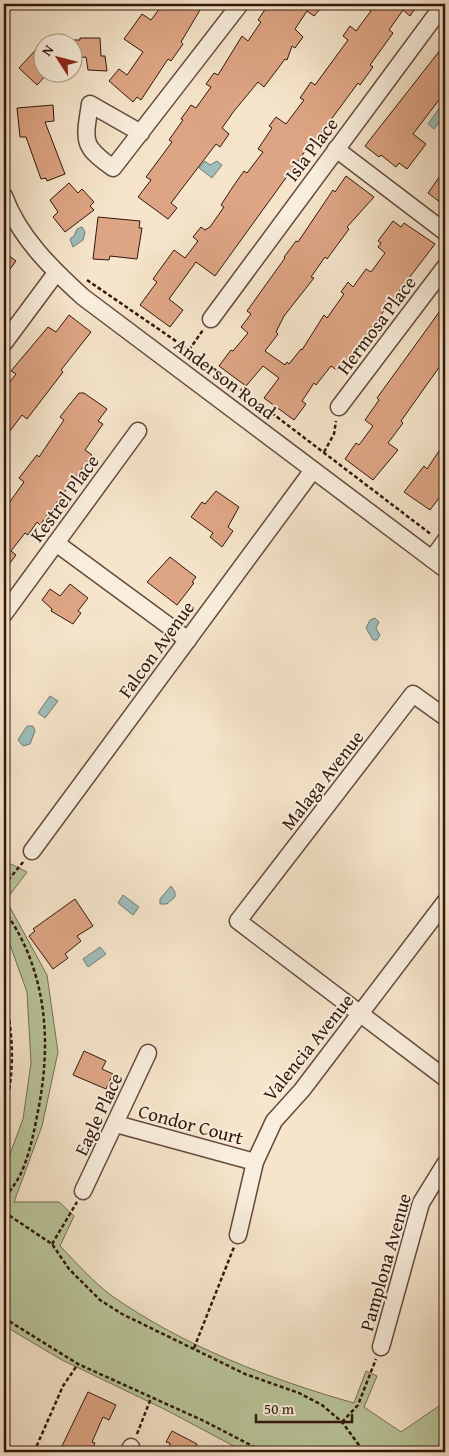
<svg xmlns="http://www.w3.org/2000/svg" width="449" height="1456" viewBox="0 0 449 1456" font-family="'Gentium Book Plus',serif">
<rect width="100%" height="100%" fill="#f6e5cb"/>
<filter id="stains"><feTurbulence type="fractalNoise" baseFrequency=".004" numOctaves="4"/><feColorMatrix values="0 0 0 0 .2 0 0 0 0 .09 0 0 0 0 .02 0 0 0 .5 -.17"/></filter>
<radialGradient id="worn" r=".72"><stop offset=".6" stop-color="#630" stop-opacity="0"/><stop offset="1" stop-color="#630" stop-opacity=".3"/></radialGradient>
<path fill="#b9c59a" stroke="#766e54" d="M11 864 27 872 6 900 47 975 58 1052 42 1126 14 1202H59L74 1216 60 1246C76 1262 93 1282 112 1296 184 1346 269 1379 354 1403L366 1371 377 1376 364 1407 401 1432 439 1406 445 1411V1452H245L166 1410 62 1360 8 1328 4 1336V1170L23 1119 31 1063 27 992 9 942 4 935V869Z"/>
<g fill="#9dbebb" stroke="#727b75">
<polygon points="441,106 445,109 445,115 434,129 428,124"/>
<polygon points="205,161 210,165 217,161 222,165 212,178 199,168"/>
<polygon points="82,227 85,232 83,240 73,247 70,239 74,236 77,229"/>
<polygon points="375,618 379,622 376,628 380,635 377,640 373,640 366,628 370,620"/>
<polygon points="50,696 58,701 45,718 38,713"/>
<polygon points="27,726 33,726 35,731 30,744 23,746 18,740"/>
<polygon points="171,886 175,892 175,897 167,904 160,904 160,899"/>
<polygon points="123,895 139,907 133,915 118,903"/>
<polygon points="100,947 106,954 88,967 83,959"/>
</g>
<g fill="#dea584" stroke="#32170d">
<polygon points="163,4 191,4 200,10 181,42 183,44 171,61 168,59 141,100 137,97 133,102 109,81 119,69 127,75 143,52 124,39 142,14 151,20"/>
<polygon points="274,4 315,4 321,8 314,16 307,11 295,29 303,37 295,48 292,46 287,60 285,59 264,87 258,82 234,111 222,128 229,134 220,147 216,144 171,203 177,208 168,219 138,197 151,180 146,177 172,142 169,140 183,120 181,119 191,105 196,108 211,87 206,84 214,73 218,75 242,36 248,41 261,22 258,20 266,8 269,10"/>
<polygon points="362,4 418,4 410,16 403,10 389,30 393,33 370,65 373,67 360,85 358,83 316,140 314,139 215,276 196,262 169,299 183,310 170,327 140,305 157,282 153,279 174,250 185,258 198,241 193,237 201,227 205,230 210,227 224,207 221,205 234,185 244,171 247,173 263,152 258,149 272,128 269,126 276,117 286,124 304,100 300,98 311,82 315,85 348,40 343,36 350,26 356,31 371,11"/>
<polygon points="80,38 100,38 101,56 105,56 107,71 88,70 86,57 75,58 74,40 80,40"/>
<polygon points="42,43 42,72 49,72 37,85 19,68"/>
<polygon points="445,44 445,92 413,134 426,144 407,169 399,163 396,167 381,155 379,157 365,146"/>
<polygon points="53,105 54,121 45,122 65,174 47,181 46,178 41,179 26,137 20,137 17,108"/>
<polygon points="445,169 445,206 428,193"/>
<polygon points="346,176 374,197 347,227 349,229 327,259 325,257 311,277 314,278 284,316 276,332 278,334 265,351 285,365 287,362 289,364 301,349 302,350 324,315 327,318 344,294 341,292 348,282 353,287 366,269 371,272 385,253 378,247 381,243 378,241 393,221 401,227 404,223 435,244 338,371 331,366 316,385 314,383 302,401 306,404 294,420 264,398 279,378 263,366 246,386 219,366 231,350 233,351 248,333 241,327 251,314 247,311 285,258 284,257 296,241 298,242 333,190 335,192"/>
<polygon points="69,183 78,193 82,189 94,202 90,206 94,210 65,232 53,217 58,212 50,200"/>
<polygon points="98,217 140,221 139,228 142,228 137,259 110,256 109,260 93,259"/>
<polygon points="4,252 16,261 4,277"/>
<polygon points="445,304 445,359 401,421 403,423 388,443 398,450 373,480 345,459 356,443 359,445 373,426 365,420 379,400 377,398"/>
<polygon points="69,315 91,332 61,370 63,372 27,419 22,415 4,439 4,390 16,374 11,371 48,327 56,332"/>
<polygon points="79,393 84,393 107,409 98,421 103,424 85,450 92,455 40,525 37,522 28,535 25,533 11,551 16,555 4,571 4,510 24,482 19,478 37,455 39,457 64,420 60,417"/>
<polygon points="445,442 445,490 430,510 404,492 424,466 427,469"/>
<polygon points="216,491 239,507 228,527 233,531 222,547 210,537 213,533 191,517 202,502 205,504"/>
<polygon points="170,557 196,577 192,582 194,583 177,605 147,582"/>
<polygon points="70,584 88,598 78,611 81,613 73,624 51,611 52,609 42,600 50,589 60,596"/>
<polygon points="75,899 93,926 77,936 81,941 65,954 68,958 53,969 29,936 35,931 33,929"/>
<polygon points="84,1051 106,1061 102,1069 113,1074 106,1089 73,1075"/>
<polygon points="88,1392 116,1405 109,1420 103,1417 92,1442 95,1443 91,1452 76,1452 62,1446"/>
<polygon points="172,1431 197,1444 194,1452 169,1452 170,1443 166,1442"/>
</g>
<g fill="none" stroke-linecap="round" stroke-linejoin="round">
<g stroke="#634a3c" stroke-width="19">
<g id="minor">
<path d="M141 133 90 104C84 142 82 146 113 168L240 4"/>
<polyline points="336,149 445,232"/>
<path d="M4 196C19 237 52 269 83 297L445 569"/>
<polyline points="211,319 444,4"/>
<polyline points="4,343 56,273"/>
<polyline points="339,407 445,267"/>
<polyline points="56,543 188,640"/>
<polyline points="432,559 445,541"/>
<polyline points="4,614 138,431"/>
<polyline points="445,717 413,694 238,921 445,1078"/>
<polyline points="32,851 313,470"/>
<polyline points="116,1124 255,1162"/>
<polyline points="83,1191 148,1053"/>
<polyline points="238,1235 255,1162 274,1121 302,1090 445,902"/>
<polyline points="381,1347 421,1203 445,1164"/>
<polyline points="129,1452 131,1447"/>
</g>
</g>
<g stroke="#32170d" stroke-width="2.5" stroke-dasharray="4 2.5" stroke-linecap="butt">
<polyline points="87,280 189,350 432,535"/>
<polyline points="189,350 203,330"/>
<polyline points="324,452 334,434 336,421"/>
<polyline points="4,885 24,861"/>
<path d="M4 910C47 970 52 1041 38 1111 34 1132 30 1152 22 1171 18 1181 10 1190 4 1200"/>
<path d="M4 995C14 1033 15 1075 4 1113"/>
<polyline points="4,1212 52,1244 69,1269 100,1300 122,1314 245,1374 299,1393 322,1405 342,1422 364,1452"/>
<polyline points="52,1244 77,1202"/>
<polyline points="4,1318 78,1364 204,1421 264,1452"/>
<polyline points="4,1328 8,1320"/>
<polyline points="194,1348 234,1247"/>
<polyline points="342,1422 358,1405 376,1359"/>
<polyline points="137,1434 151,1398"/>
<polyline points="34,1452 63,1386 78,1364"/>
</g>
<use href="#minor" stroke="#f9eedd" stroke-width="16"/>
</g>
<g text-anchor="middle" stroke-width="4" stroke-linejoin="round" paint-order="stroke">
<g font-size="19" fill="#32170d" stroke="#f9eedd">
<text transform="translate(311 149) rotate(-53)" y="7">Isla Place</text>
<text transform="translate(376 325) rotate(-53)" y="7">Hermosa Place</text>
<text transform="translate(225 378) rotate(37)" y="7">Anderson Road</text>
<text transform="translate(64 498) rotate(-54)" y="7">Kestrel Place</text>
<text transform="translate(156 649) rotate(-54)" y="7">Falcon Avenue</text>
<text transform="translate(322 780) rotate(-52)" y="7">Malaga Avenue</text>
<text transform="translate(308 1047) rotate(-51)" y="7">Valencia Avenue</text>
<text transform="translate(98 1114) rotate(-65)" y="7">Eagle Place</text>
<text transform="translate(191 1124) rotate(15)" y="7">Condor Court</text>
<text transform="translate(385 1262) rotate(-74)" y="7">Pamplona Avenue</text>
</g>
</g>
<rect width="449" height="1456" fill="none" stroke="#f6e5cb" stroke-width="20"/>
<rect x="5" y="5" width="439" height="1446" fill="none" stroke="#32170d" stroke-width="2.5"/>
<rect x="10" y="10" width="429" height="1436" fill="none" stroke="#32170d"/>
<g transform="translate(58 58) rotate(306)"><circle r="24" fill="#f9eedd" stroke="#a9988a"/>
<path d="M0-4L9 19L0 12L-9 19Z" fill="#8f2418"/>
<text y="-8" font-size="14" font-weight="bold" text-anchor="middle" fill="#32170d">N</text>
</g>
<path d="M256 1414v8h96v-8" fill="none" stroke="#32170d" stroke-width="2.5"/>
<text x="264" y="1414" font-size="15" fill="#32170d" stroke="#f9eedd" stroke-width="4" paint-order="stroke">50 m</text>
<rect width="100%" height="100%" filter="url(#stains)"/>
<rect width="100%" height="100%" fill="url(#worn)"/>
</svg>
